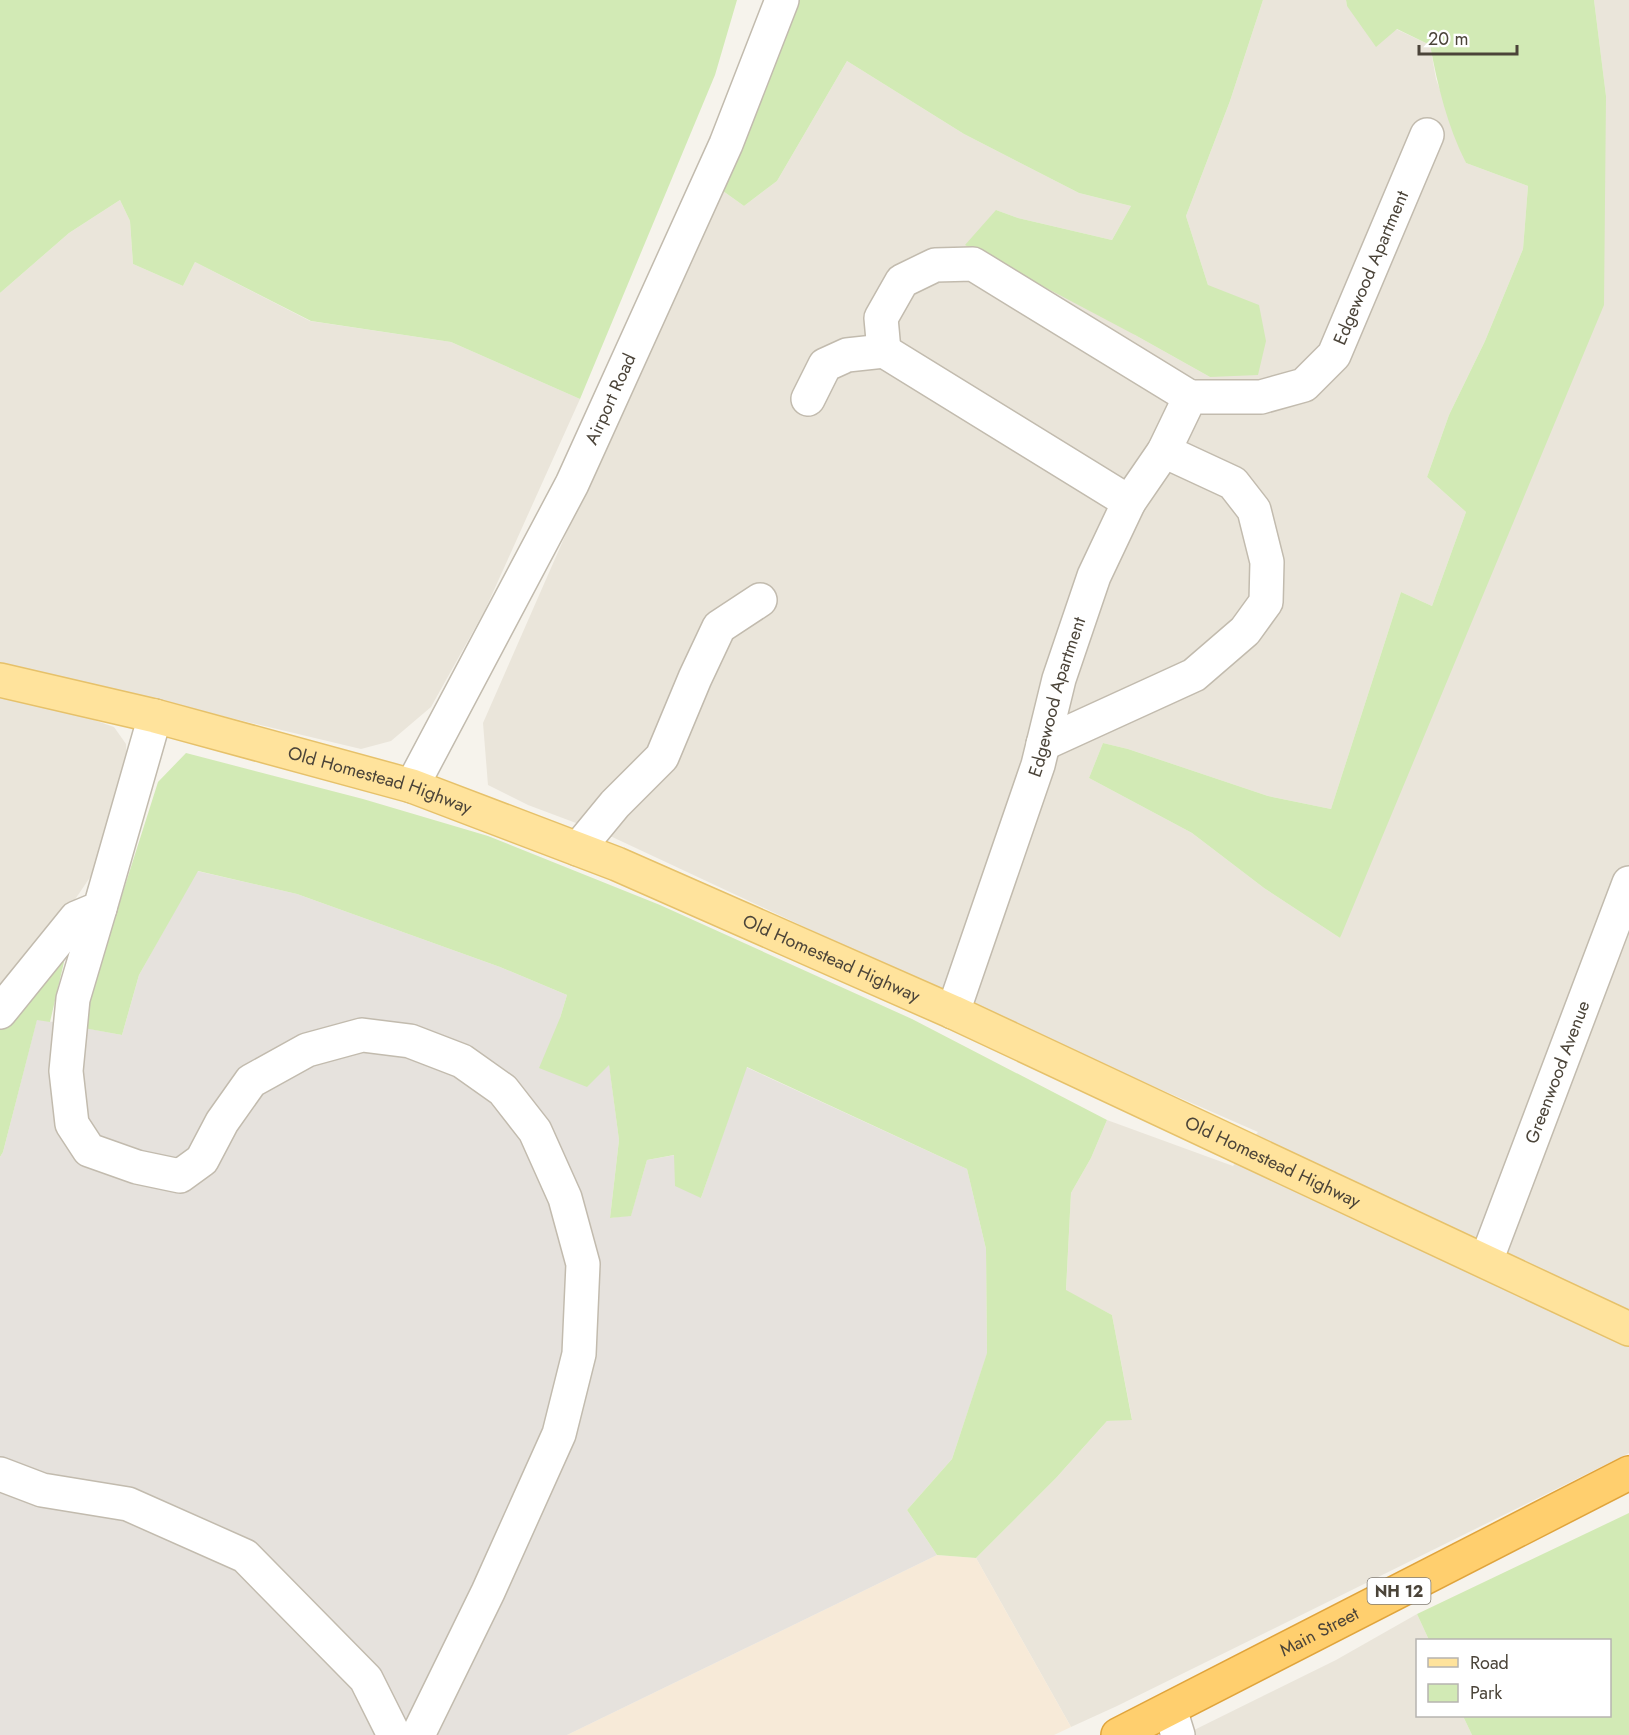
<svg xmlns="http://www.w3.org/2000/svg" width="1629" height="1735" viewBox="0 0 1629 1735" font-family="Jost,sans-serif">
<rect width="100%" height="100%" fill="#f6f3ec"/>
<g fill="#eae5da">
<polygon points="1263,0 1346,0 1347,6 1430,45 1436,79 1466,163 1528,186 1523,249 1485,341 1449,415 1427,477 1466,512 1432,606 1401,592 1331,809 1268,796 1128,749 1103,743 1089,778 1192,833 1264,888 1340,938 1606,96 1594,0 1629,0 1629,1453 1117,1706 1071,1727 976,1558 1056,1478 1107,1421 1132,1419 1112,1315 1066,1291 1071,1193 1091,1158 1107,1120 1233,1166 1258,1132 1018,1027 608,835 528,805 488,785 483,723 576,511 723,191 744,206 777,181 847,61 964,134 1079,193 1131,206 1112,240 1018,218 996,210 1135,335 1210,377 1208,285 1186,216 1230,101"/>
<polygon points="120,200 130,221 133,264 183,286 195,262 310,321 451,342 580,399 485,610 431,707 391,741 361,749 0,663 0,293 69,233"/>
<polygon points="0,695 74,713 114,727 126,744 127,769 97,867 38,954 0,1003"/>
<polygon points="1417,1614 1429,1640 1418,1640 1418,1716 1463,1716 1472,1735 1184,1735 1336,1660"/>
</g>
<polygon fill="#f7ead8" points="937,1555 976,1558 1071,1727 1054,1735 567,1735"/>
<polygon fill="#e6e2dd" points="197,871 297,894 500,967 567,995 560,1018 609,1064 619,1140 610,1218 631,1215 647,1160 675,1155 701,1198 746,1067 967,1169 986,1249 987,1354 952,1459 907,1510 937,1555 567,1735 0,1735 0,1157 3,1152 37,1019 122,1035 139,975"/>
<g fill="#d2eab5">
<polygon points="0,0 737,0 715,75 580,399 451,342 311,321 195,262 183,286 133,264 130,221 120,200 69,233 0,293"/>
<polygon points="792,0 1263,0 1230,101 1186,216 1208,285 1259,305 1266,341 1258,375 1210,377 1135,335 965,245 996,210 1018,218 1112,240 1131,206 1079,193 964,134 847,61 777,181 744,206 723,191"/>
<path d="M1346 0H1594L1606 96 1604 305 1340 938 1264 888 1192 833 1089 778 1103 743 1128 749 1268 796 1331 809 1401 592 1432 606 1466 512 1427 477 1449 415 1485 341 1523 249 1528 186 1466 163C1447 125 1438 87 1430 45L1397 29 1376 47 1347 6Z"/>
<polygon points="186,753 363,799 488,836 660,905 912,1019 1107,1120 1091,1158 1071,1193 1066,1290 1112,1315 1132,1420 1107,1421 1056,1478 976,1558 937,1555 907,1510 952,1459 987,1353 986,1249 967,1169 747,1067 701,1198 675,1186 674,1155 647,1160 631,1216 610,1218 619,1140 609,1065 587,1087 539,1068 560,1018 567,995 500,967 297,894 198,871 139,975 122,1035 78,1027 84,999 109,936 158,782"/>
<polygon points="58,956 64,962 50,1022 37,1020 3,1152 0,1157 0,1021"/>
<polygon points="1629,1513 1629,1735 1472,1735 1463,1716 1610,1716 1610,1640 1429,1640 1417,1614"/>
</g>
<g fill="none" stroke-linecap="round" stroke-linejoin="round">
<g stroke="#c2bbae" stroke-width="36">
<g id="minor">
<polyline points="884,351 881,318 902,281 935,265 973,264 1190,397"/>
<polyline points="884,351 1129,502"/>
<polyline points="808,399 825,365 847,355 884,351"/>
<polyline points="1043,744 1194,675 1245,631 1266,602 1267,562 1254,510 1233,483 1164,451"/>
<path id="s1" d="M412 786 572 484 726 144 782 0"/>
<polyline points="578,849 615,804 662,757 695,678 719,627 760,600"/>
<polyline points="100,908 73,999 66,1071 72,1124 89,1150 137,1167 180,1176 202,1160 222,1122 251,1081 307,1050 362,1035 410,1041 462,1061 503,1090 535,1131 565,1198 583,1264 579,1354 559,1434 488,1592 418,1735"/>
<polyline points="0,1012 76,918 100,908 155,716"/>
<path id="s2" d="M953 1012 1038 765 1059 679 1094 576 1129 502 1164 451 1190 397H1261L1304 385 1334 355 1427 135"/>
<path id="s3" d="M1486 1261 1629 883"/>
<polyline points="0,1474 42,1490 128,1504 245,1556 366,1679 394,1735"/>
<polyline points="1170,1709 1178,1735"/>
</g>
</g>
<g stroke="#e6c16a" stroke-width="36">
<g id="major">
<path id="s4" d="M0 680 155 716 412 786 617 864 953 1012 1629 1329"/>
</g>
</g>
<g stroke="#e0a43c" stroke-width="36">
<g id="highway">
<path id="s5" d="M1118 1735 1629 1473"/>
</g>
</g>
<use href="#minor" stroke="#fff" stroke-width="33"/>
<use href="#major" stroke="#ffe39c" stroke-width="33"/>
<use href="#highway" stroke="#ffcf6e" stroke-width="33"/>
</g>
<g text-anchor="middle" stroke-width="4.5" stroke-linejoin="round" paint-order="stroke">
<rect fill="#fff" stroke="#817c74" stroke-width="1.5" x="1367.5" y="1578" width="63" height="26" rx="4.5"/>
<g font-size="16" font-weight="bold" fill="#4b4439">
<text x="1399" y="1597">NH 12</text>
</g>
<g font-size="18" fill="#4b4439" stroke="#fff">
<text dy="6" stroke="none"><textPath href="#s2" startOffset="915">Edgewood Apartment</textPath></text>
<text dy="6" stroke="none"><textPath href="#s1" startOffset="435">Airport Road</textPath></text>
<text dy="6" stroke="none"><textPath href="#s2" startOffset="332">Edgewood Apartment</textPath></text>
<text dy="6" stroke="none"><textPath href="#s4" startOffset="393">Old Homestead Highway</textPath></text>
<text dy="6" stroke="none"><textPath href="#s4" startOffset="879">Old Homestead Highway</textPath></text>
<text dy="6" stroke="none"><textPath href="#s3" startOffset="202">Greenwood Avenue</textPath></text>
<text dy="6" stroke="none"><textPath href="#s4" startOffset="1365">Old Homestead Highway</textPath></text>
<text dy="6" stroke="none"><textPath href="#s5" startOffset="226">Main Street</textPath></text>
</g>
</g>
<rect x="1416" y="1639" width="195" height="78" fill="#ffffff" stroke="#b7b4b0" stroke-width="1.5"/>
<rect x="1428" y="1658" width="30" height="9" fill="#ffe39c" stroke="#b7b4b0" stroke-width="1.5"/>
<text x="1470" y="1669" font-size="18" fill="#4b4439">Road</text>
<rect x="1428" y="1684" width="30" height="18" fill="#d2eab5" stroke="#b7b4b0" stroke-width="1.5"/>
<text x="1470" y="1699" font-size="18" fill="#4b4439">Park</text>
<path d="M1419 45v9h98v-9" fill="none" stroke="#4b4439" stroke-width="3"/>
<text x="1428" y="45" font-size="18" fill="#4b4439" stroke="#ffffff" stroke-width="4.5" paint-order="stroke">20 m</text>
</svg>
